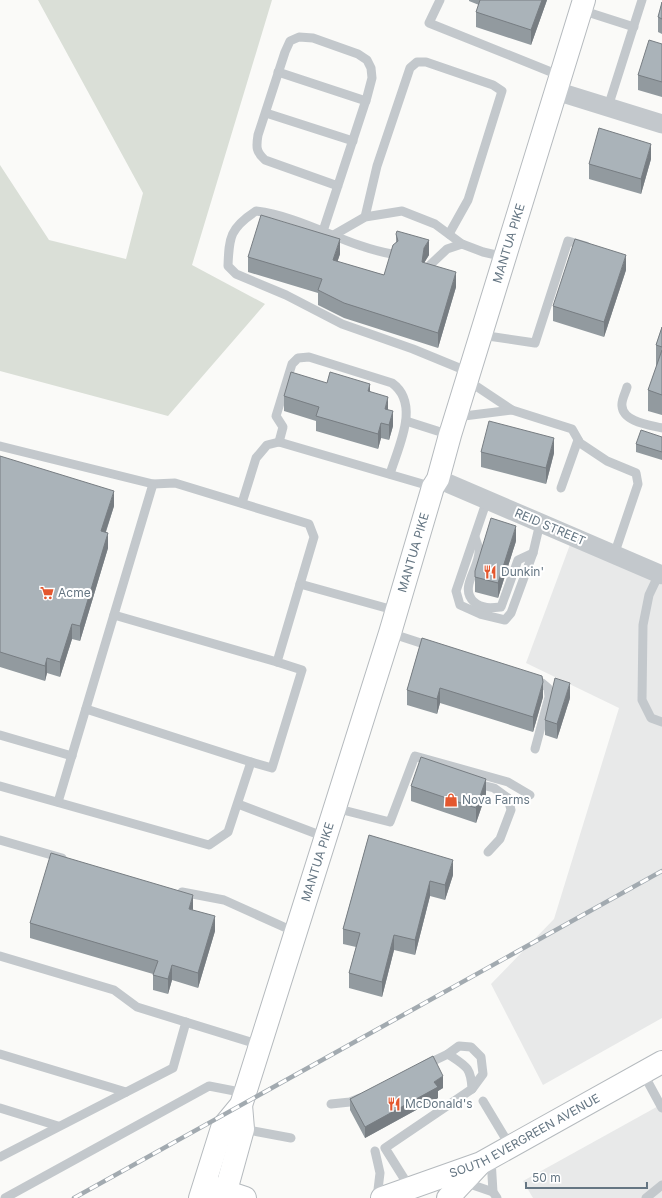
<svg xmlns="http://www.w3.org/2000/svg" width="662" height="1198" viewBox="0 0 662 1198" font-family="Inter,sans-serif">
<rect width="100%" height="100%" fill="#fafaf8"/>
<g fill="#e8e9e9">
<polygon points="571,542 662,585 662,1018 543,1085 491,984 554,919 619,708 526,663"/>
<polygon points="662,1104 662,1198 533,1198 523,1181"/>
</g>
<polygon fill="#dadfd7" points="38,0 272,0 192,265 265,304 168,416 0,371 0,165 49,240 126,259 143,193"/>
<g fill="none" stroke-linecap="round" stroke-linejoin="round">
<g stroke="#b5babe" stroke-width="24">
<g id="primary">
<polyline points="212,1187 245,1198"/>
<path id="s1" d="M200 1198 222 1128 241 1105 245 1093 390 633 433 487 438 479 450 435 584 0"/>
<polyline points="224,1198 243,1129 241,1105"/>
<path id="s2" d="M382 1198 481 1163 662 1062"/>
<polyline points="448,1198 479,1165"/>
</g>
</g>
<g stroke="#c3c8cc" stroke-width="9">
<polyline points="440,0 429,23 561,76"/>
<polyline points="581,10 634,27"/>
<polyline points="278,72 366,101"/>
<polyline points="608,107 642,0"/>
<polyline points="266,113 353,141"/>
<polyline points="365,217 377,166 410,68 417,62 426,62 493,85 502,91 468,200 449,234"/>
<path d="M323 231 367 97 372 78 371 68 367 60 358 54 313 38 299 37 290 41 285 52 258 135C256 147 256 152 265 160L338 186"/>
<polyline points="332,236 365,217 402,211 435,224 462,244 483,252 505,257"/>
<path d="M392 254C345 246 304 217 256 211 230 228 229 237 228 266L236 274 286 295 342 324 413 349 469 372"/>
<polyline points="430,265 447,249 462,244"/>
<polyline points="481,335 535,343 568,241 586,246"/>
<polyline points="467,380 512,410 572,429 580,443 607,461 636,473 638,484 614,555"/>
<path d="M627 387C626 392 621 400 622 406 623 422 650 425 662 428"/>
<polyline points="456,417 512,410"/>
<polyline points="406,421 450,435"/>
<path d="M279 442 283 427 276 416 292 364 298 358 309 357 392 383C421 404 398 447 390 474"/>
<polyline points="0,446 153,484 175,483 309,524 314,537 277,662 302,670 272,768 251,762 228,832 209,845 0,786"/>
<polyline points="561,488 578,440"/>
<polyline points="487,500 456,591 460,605 480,614 505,620 511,613 533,553 540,523"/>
<polyline points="242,503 256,458 267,445 279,442 433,487"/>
<path d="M475 537C476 541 478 545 479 549 481 567 458 587 474 602 482 609 491 608 501 607L518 560 533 553"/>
<polyline points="659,574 649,595 643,625 642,700 651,718 662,722"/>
<polyline points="300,584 397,611"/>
<polyline points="114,615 277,662"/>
<polyline points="390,633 433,647"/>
<polyline points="532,680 542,683 548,688 549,697 535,749"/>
<polyline points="86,709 251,762"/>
<polyline points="0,735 72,756"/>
<polyline points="474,783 494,788 508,798 511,810 500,839 488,852"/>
<polyline points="58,802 153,484"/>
<polyline points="238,804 325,837"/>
<polyline points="335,808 390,822 415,756 508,782 530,795"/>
<polyline points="0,840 62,858"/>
<polyline points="182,892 224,900 295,932"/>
<polyline points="0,956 114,990 137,1007 260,1045"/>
<polyline points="0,1054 126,1092"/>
<polyline points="448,1054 459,1046 471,1047 481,1057 483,1074 472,1089"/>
<polyline points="643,1073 662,1108"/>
<polyline points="483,1101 510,1146"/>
<polyline points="331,1104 350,1102 360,1098"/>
<polyline points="0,1108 58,1126"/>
<polyline points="243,1129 291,1138"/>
<polyline points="375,1151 380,1173 377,1198"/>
<polyline points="0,1157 173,1068 186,1022"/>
<polyline points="491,1159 493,1192 497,1198"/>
<polyline points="464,1182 493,1192"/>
<path d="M410 1188 385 1148 472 1089C471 1067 466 1066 448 1054L425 1065"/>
<polyline points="5,1198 209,1086 245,1093"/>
<polyline points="646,1198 662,1185"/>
</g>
<g stroke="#c3c8cc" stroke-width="19">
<polyline points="556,91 662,124"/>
<polyline points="438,479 662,575"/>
</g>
<use href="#primary" stroke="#fff" stroke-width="22"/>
<g stroke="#a2aab0" stroke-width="4.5">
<polyline id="rail" points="74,1198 662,871"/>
</g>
<use href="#rail" stroke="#fff" stroke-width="3" stroke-dasharray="9" stroke-linecap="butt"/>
</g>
<g fill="#929a9f">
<polygon points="469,0 547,0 531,45 476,27 476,12 479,5 469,1"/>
<polygon points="662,2 662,34 658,32 658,17"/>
<polygon points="662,44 662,97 638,90 638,75"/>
<polygon points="651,159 641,194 589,179 589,164"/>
<polygon points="396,234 429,255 424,263 456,287 438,348 344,318 318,305 318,293 248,272 248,257 340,254 337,262 384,275 396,242"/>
<polygon points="626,270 604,337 553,321 553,306"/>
<polygon points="662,327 662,415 648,411 648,390 657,366 656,366 656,345"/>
<polygon points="327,383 370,391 388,410 393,426 389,440 381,438 378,449 316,431 316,421 284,411 284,396"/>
<polygon points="662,437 662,460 636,452 636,444"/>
<polygon points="481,452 554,453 546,484 481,467"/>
<polygon points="0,456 114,506 106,532 108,548 80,641 72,639 60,677 47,673 45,681 0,667"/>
<polygon points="516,541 498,598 475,592 475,571"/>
<polygon points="422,638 543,697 533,732 440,703 437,714 407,705 407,690"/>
<polygon points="570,698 557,739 545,735 545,720"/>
<polygon points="411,786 486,794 476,823 411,801"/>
<polygon points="369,835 453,875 445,900 430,896 415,955 394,950 382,997 349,988 349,973 356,947 343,944 343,929"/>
<polygon points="193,910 215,931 198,988 172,980 168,994 153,990 153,974 30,938 30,923"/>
<polygon points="443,1088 438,1091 438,1098 365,1138 350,1110 350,1099"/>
</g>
<g fill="#777d82">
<polygon points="542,0 547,0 531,45 531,30"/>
<polygon points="651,144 651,159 641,194 641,179"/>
<polygon points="340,239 340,254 333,275 333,260"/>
<polygon points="429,240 429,255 424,263 422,262 424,248"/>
<polygon points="626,255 626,270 604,337 604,322"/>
<polygon points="456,272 456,287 438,348 438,333"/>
<polygon points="370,384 370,399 368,391"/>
<polygon points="388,397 388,412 385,409"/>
<polygon points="393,411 393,426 389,440 389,425"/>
<polygon points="381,423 381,438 378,449 378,434"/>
<polygon points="554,438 554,453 546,484 546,468"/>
<polygon points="114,491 114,506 101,546 101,531"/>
<polygon points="516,526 516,541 498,598 498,583"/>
<polygon points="108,533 108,548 80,641 80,626"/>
<polygon points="72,624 72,639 60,677 60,662"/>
<polygon points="47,658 47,673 45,681 45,666"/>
<polygon points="543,682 543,697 533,732 533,717"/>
<polygon points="570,683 570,698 557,739 557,724"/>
<polygon points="440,688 440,703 437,714 437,699"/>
<polygon points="486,779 486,794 476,823 476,808"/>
<polygon points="453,860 453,875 445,900 445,885"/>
<polygon points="430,881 430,896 415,955 415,940"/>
<polygon points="193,895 193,910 189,909"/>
<polygon points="215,916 215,931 198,988 198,973"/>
<polygon points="394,935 394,950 382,997 382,982"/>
<polygon points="172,965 172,980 168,994 168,979"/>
<polygon points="443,1076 443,1088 438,1091 438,1098 365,1138 365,1127"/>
</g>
<g fill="#aab3b9" stroke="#777d82">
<polygon points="480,0 542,0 531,30 476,12"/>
<polygon points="662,2 662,19 658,17"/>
<polygon points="649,40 662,44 662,82 638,75"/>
<polygon points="599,128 651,144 641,179 589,164"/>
<polygon points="261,215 340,239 333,260 384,275 393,245 398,241 396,234 397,231 429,240 424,248 422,262 456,272 438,333 344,303 318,290 322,279 248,257"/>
<polygon points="575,239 626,255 604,322 553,306"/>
<polygon points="662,327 662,347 656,345"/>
<polygon points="662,350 662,395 648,390"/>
<polygon points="291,372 327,383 330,372 370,384 368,391 388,397 385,409 393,411 389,425 381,423 378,434 316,416 319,407 284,396"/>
<polygon points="489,421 554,438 546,468 481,452"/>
<polygon points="641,430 662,437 662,452 636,444"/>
<polygon points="0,456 114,491 101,531 108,533 80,626 72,624 60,662 47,658 45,666 0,652"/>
<polygon points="491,518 516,526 498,583 475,577 475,571"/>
<polygon points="422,638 542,676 543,682 533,717 440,688 437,699 407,690"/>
<polygon points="555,678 570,683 557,724 545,720"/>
<polygon points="421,757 486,779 476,808 411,786"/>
<polygon points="369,835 453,860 445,885 430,881 415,940 394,935 382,982 349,973 360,933 343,929"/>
<polygon points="51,853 193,895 189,909 215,916 198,973 172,965 168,979 153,975 158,961 30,923"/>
<polygon points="433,1056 443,1076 434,1082 438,1087 365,1127 350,1099"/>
</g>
<defs>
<g id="restaurant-bare" transform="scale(1.08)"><path d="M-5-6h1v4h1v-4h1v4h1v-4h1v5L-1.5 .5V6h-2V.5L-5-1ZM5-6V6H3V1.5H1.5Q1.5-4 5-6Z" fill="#e4572e" stroke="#fff" stroke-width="2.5" paint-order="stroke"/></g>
<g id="supermarket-bare" transform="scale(1.08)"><path d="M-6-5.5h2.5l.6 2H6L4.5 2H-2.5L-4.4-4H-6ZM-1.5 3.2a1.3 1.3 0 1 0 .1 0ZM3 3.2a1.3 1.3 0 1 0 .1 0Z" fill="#e4572e" stroke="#fff" stroke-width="2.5" paint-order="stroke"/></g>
<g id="shop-bare" transform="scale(1.08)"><path d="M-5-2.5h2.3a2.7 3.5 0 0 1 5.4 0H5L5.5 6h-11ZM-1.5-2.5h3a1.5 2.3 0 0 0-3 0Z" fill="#e4572e" stroke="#fff" stroke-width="2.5" paint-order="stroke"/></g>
</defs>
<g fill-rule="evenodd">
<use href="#restaurant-bare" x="490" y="572"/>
<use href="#supermarket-bare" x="47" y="593"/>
<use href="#shop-bare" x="451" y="800"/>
<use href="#restaurant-bare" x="394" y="1104"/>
</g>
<g text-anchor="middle" stroke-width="4" stroke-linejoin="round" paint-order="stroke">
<g font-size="12" fill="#657683" stroke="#fff">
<text dy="4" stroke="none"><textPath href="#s1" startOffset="1006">MANTUA PIKE</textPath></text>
<text transform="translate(550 527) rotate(23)" y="4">REID STREET</text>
<text dy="4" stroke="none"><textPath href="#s1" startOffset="682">MANTUA PIKE</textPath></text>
<text dy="4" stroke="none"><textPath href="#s1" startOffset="358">MANTUA PIKE</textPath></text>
<text dy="4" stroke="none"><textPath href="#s2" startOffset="156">SOUTH EVERGREEN AVENUE</textPath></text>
</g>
<g font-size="12" fill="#657683" stroke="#fff" text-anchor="start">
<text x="501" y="576">Dunkin'</text>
<text x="58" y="597">Acme</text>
<text x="462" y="804">Nova Farms</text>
<text x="405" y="1108">McDonald's</text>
</g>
</g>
<path d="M526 1182v6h121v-6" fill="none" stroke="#657683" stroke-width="2"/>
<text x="532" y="1182" font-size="12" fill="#657683" stroke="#ffffff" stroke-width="3" paint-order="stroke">50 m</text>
</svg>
